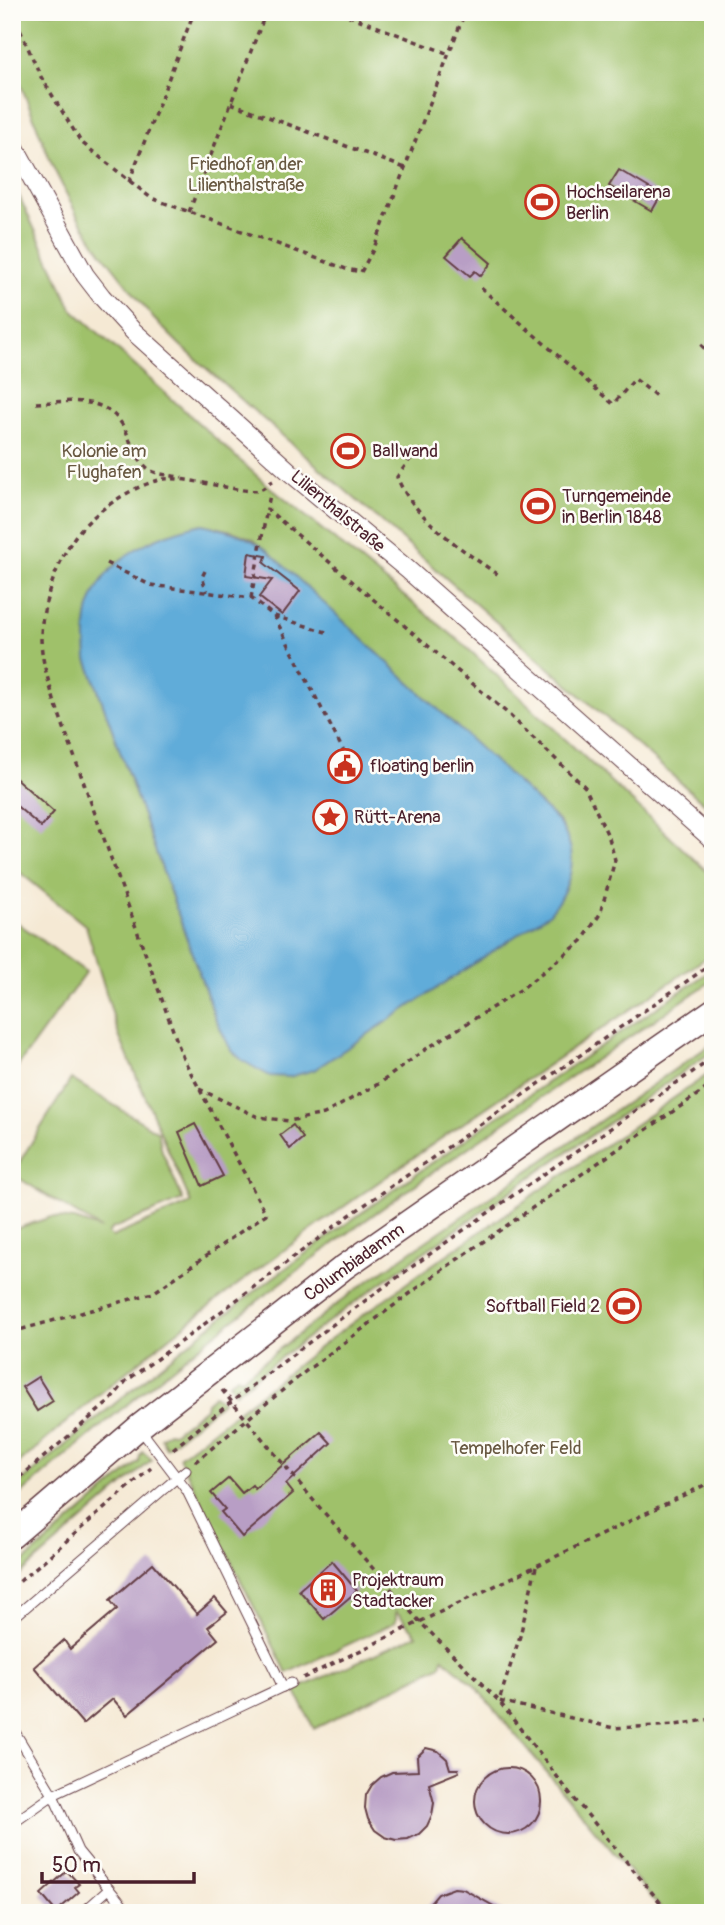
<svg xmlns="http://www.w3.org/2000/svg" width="725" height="1925" viewBox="0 0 725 1925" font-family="Pangolin,sans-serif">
<rect width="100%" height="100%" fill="#fdfcf7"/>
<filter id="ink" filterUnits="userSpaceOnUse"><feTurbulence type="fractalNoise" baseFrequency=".0143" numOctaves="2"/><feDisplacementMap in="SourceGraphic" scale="14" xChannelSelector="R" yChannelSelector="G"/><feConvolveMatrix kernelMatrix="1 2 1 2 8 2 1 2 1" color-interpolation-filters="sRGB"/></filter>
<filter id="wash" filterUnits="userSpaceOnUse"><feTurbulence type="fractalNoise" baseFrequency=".00686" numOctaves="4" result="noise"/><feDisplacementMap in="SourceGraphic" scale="28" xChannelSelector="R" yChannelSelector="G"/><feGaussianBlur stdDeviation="1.57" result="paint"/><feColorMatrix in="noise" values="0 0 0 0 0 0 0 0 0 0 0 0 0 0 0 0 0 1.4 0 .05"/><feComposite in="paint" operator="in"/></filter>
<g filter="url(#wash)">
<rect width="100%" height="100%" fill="#f5e9d4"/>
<g fill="#9fc16a" stroke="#74704a" stroke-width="2" fill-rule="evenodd">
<polygon points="12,12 713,12 713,811 252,409 180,345 154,319 99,249 77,215 53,167 12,62"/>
<path d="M12 181 72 309 266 484 462 643 713 877V953C474 1117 227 1275 12 1470V1230L51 1217 75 1220 101 1229 12 1174 71 1079 158 1132 162 1151 183 1200 111 1229 108 1234 112 1237 191 1203 119 1036 86 926 12 866ZM203 524 232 531 253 539 553 816 560 823 568 842 216 1020 87 659 168 534Z"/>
<polygon points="12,919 86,972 12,1074"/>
<path d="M713 969V980C579 1072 443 1162 313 1259 210 1336 109 1417 12 1502V1490C109 1408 206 1326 309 1251 441 1154 578 1062 713 969Z"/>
<path d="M713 1043V1051C552 1163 389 1272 235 1393L229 1383 237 1376 242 1378 354 1291Z"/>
<polygon points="713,1071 713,1913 664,1913 474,1685 443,1658 441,1665 314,1729 295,1690 417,1635 396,1611 396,1621 392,1624 287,1673 179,1457 330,1339 426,1269"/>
<polygon points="214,1395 223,1401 166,1448 161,1438 168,1432 173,1433 205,1408 206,1402"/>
<polygon points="143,1452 152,1460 12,1582 12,1572 139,1462 140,1456"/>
</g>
<path fill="#60acd9" stroke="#556682" stroke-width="2" d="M203 524C227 530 247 535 267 550L553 816C582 848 574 882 550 913L314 1070 289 1077 270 1076 243 1061 231 1050 216 1020 87 659C86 642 84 622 90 605 106 556 156 534 203 524Z"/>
<g id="blocks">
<g fill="#b89ec5">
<polygon points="619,170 661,195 652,211 609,186"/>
<polygon points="462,238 491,263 481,276 475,271 470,276 446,256"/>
<polygon points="249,553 266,556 264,563 300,591 282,615 259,597 272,580 246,576"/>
<polygon points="12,775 54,812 41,827 12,802"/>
<polygon points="195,1124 223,1176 202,1186 179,1132"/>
<polygon points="293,1125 303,1138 290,1149 280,1135"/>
<polygon points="38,1377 53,1401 37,1411 22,1387"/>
<polygon points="321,1432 331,1443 286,1484 293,1493 242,1537 221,1512 225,1509 211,1493 229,1478 242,1493 252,1485 255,1489"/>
<polygon points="332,1561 357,1591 324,1619 299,1590"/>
<polygon points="153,1563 197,1614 215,1598 227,1612 208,1627 218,1639 127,1715 113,1699 83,1724 34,1667 64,1640 70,1649 117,1609 110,1600"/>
<polygon points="426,1748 438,1751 447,1759 450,1769 458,1769 459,1772 429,1784 434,1803 432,1815 427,1826 419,1834 408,1839 396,1840 385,1837 375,1830 368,1819 365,1808 366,1795 372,1785 381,1777 392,1772 418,1771 417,1757"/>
<circle cx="508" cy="1801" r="33"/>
<polygon points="67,1871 79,1884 75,1887 79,1892 56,1912 41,1894"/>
<polygon points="454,1888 463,1889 506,1913 422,1913 438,1894"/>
</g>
</g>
</g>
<g filter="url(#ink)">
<use href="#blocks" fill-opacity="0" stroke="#643d44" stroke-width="2"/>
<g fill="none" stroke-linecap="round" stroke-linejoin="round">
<g stroke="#643d44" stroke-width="11">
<g id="service">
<polyline points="140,1429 187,1491 283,1687"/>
<polyline points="12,1619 186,1470"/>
<polyline points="12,1727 53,1795 78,1851 129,1913"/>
<polyline points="12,1824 53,1795 291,1683"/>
<polyline points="82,1913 109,1889"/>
</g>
</g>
<g stroke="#643d44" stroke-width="20">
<polyline id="minor" points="12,142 85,275 102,297 133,331 291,473 407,569 713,840"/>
</g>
<g stroke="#643d44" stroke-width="27">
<polyline id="secondary" points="12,1536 139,1427 343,1268 713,1011"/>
</g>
<g stroke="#643d44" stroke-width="3.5" stroke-dasharray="5 5" stroke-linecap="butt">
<polyline points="12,12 41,77 81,142 151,198 346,269 361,272 374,248 465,12"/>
<polyline points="291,12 293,12"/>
<polyline points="339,12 449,54"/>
<polyline points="231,103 405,168"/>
<polyline points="129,182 194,12"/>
<polyline points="189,212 266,12"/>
<polyline points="481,288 613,404 635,379 656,396"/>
<polyline points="701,345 713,356"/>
<path d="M36 403C75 401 112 394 129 438 132 448 141 464 150 470 158 475 173 475 182 478"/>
<path d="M411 458 397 477C412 516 464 552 499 575"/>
<polyline points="106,563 150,585 251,598 274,616 345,754"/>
<polyline points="205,571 202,577 207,592"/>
<polyline points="251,598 267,509"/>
<polyline points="274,616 326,632"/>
<polyline points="199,1089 258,1117 289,1121 324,1114 380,1083 423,1051 520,990 582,941 600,914 615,860 609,838 585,787 506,712 267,509 270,495"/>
<path d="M12 1332 153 1293 266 1214 183 1058 54 700C48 679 41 659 41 637 41 608 56 565 72 541 88 515 134 484 164 479 187 476 247 495 260 490 265 488 269 483 273 481"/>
<polyline points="222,1390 314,1501 419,1621 499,1701 572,1796 669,1913"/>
<path d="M173 1449C345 1308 529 1184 713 1058"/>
<polyline points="195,1462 306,1371 439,1272 713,1084"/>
<polyline points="12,1484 110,1401 126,1381 187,1337 350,1215 713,963"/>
<polyline points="536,1567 520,1636 499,1701 614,1728 675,1725 713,1719"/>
<polyline points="12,1588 151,1468"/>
<polyline points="303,1678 713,1481"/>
</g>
<use href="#service" stroke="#fff" stroke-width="9"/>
<use href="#minor" stroke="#fff" stroke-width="18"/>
<use href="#secondary" stroke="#fff" stroke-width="24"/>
</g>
</g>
<defs>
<g id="stadium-ring" transform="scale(1.75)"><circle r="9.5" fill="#fdfcf7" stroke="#c8321e" stroke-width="1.5"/><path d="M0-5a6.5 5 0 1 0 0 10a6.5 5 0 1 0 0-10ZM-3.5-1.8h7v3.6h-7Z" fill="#c8321e"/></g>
<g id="civic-ring" transform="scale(1.75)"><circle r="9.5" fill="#fdfcf7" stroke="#c8321e" stroke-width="1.5"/><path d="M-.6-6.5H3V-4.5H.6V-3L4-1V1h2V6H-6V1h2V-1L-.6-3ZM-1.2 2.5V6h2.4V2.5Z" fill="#c8321e"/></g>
<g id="sight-ring" transform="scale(1.75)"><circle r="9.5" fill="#fdfcf7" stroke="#c8321e" stroke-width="1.5"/><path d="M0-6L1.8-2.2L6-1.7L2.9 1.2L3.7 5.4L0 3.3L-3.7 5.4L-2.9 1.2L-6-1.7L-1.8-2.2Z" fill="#c8321e"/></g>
<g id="building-ring" transform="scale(1.75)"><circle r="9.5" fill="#fdfcf7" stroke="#c8321e" stroke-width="1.5"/><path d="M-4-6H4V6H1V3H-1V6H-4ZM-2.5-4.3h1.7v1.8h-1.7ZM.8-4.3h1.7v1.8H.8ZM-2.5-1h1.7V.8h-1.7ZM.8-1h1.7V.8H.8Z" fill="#c8321e"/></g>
</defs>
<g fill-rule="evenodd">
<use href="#stadium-ring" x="542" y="202"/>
<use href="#stadium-ring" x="348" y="451"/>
<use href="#stadium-ring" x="538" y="506"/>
<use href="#civic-ring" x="345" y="766"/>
<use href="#sight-ring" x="330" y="817"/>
<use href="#stadium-ring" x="624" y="1306"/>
<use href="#building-ring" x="328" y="1590"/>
</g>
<g text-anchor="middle" stroke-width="5" stroke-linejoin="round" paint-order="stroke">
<g font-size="18" fill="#685841" stroke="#fdfcf7">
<text x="246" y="170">Friedhof an der<tspan x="246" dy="21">Lilienthalstraße</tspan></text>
<text x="104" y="457">Kolonie am<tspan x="104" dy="21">Flughafen</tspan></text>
<text x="516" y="1454">Tempelhofer Feld</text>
</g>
<g font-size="18" fill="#4a1f2b" stroke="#fdfcf7" text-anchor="start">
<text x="566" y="198">Hochseilarena<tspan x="566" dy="21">Berlin</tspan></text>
<text x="372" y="457">Ballwand</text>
<text x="562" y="502">Turngemeinde<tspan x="562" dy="21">in Berlin 1848</tspan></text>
<text x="370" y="772">floating berlin</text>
<text x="354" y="823">Rütt-Arena</text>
<text x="600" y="1312" text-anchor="end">Softball Field 2</text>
<text x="352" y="1586">Projektraum<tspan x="352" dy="21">Stadtacker</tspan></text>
</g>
<g font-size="18" fill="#4a1f2b" stroke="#fdfcf7">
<text transform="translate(338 511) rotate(40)" y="6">Lilienthalstraße</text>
<text transform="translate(354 1262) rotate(-36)" y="6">Columbiadamm</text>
</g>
</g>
<rect width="725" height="1925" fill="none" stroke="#fdfcf7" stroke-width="42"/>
<path d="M42 1872v10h152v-10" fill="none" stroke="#4a1f2b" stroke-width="3.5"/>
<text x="52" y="1872" font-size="21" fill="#4a1f2b" stroke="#fdfcf7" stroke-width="5" paint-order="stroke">50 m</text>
</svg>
